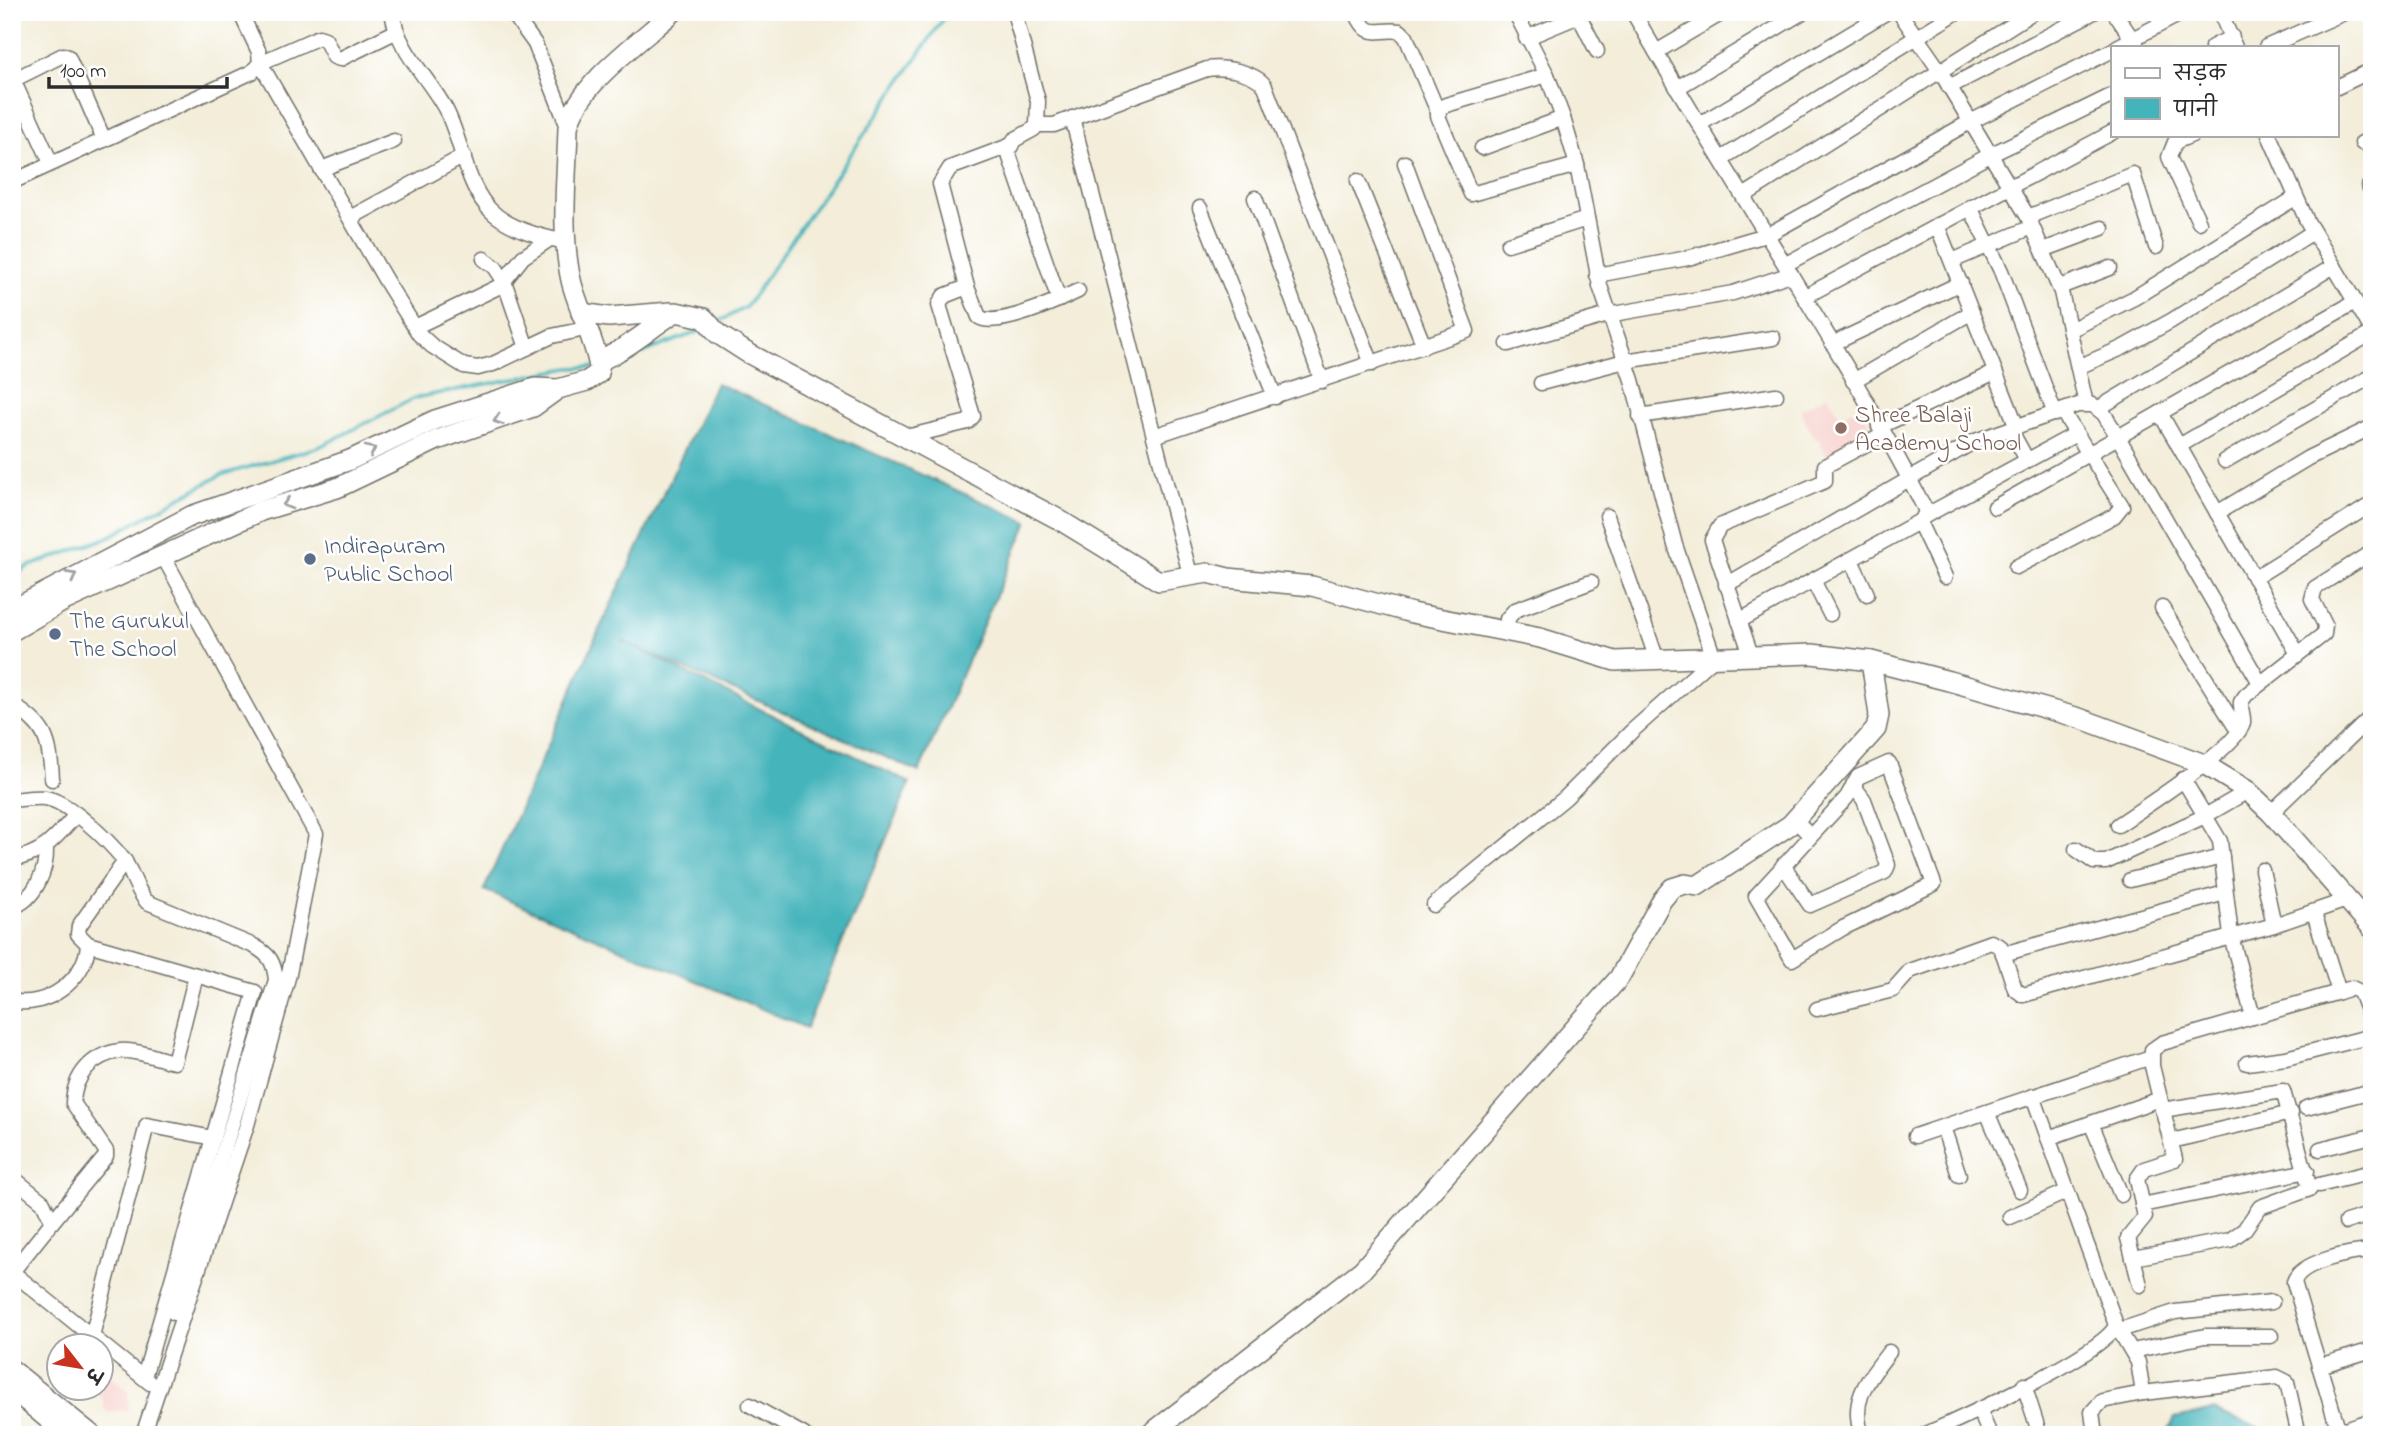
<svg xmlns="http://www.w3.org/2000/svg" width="2384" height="1447" viewBox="0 0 2384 1447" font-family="'Indie Flower','Playpen Sans Deva',sans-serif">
<rect width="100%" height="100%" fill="#fff"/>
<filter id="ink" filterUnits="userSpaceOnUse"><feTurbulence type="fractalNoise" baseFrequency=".0143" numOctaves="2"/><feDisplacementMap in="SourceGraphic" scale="14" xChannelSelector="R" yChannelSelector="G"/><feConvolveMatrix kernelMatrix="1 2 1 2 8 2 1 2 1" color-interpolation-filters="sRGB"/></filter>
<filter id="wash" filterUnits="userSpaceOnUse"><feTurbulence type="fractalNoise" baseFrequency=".00686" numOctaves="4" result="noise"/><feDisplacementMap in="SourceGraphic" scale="28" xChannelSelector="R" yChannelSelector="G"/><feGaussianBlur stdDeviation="1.57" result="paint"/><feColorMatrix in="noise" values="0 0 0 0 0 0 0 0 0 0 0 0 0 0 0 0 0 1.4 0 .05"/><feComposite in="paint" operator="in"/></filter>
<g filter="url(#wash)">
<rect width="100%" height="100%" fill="#f3edd9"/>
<g fill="#f7d0cc">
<polygon points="1828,395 1840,416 1861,406 1875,436 1829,462 1819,438 1815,439 1800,410"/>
<polygon points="102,1369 128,1391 128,1409 109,1413 104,1409 103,1399 90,1388 102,1388"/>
</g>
<g fill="#44b4bb" stroke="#387073" stroke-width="2">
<polygon points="716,383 1028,522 919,772 622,641 910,783 806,1028 484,890 599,630"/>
<polygon points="2214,1410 2263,1430 2264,1435 2166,1435 2175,1418"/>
</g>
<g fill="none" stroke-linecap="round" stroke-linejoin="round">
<g stroke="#44b4bb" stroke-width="3.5">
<polyline points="718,322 746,307 948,12"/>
<polyline points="608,366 705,329"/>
<polyline points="12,578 27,567 107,538 221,475 319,447 415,398 569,368 593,367"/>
</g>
</g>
</g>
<g filter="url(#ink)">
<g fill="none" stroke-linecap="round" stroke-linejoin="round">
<g stroke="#716f68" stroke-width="17">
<g id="street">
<polyline points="240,12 259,52 260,63 386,281 419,334 432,346 464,366 478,368 493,364 552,336 585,329"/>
<path d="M392 12C398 52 428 76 446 110 461 139 465 179 485 204 502 227 540 237 567 242"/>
<polyline points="512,12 535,44 568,127"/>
<polyline points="1014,12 1038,101 1037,125 1034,129 1014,140 1008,152 1059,300"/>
<path d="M1356 12C1368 41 1376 28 1400 31L1406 37 1438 112"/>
<polyline points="1577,12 1597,51"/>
<path d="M1633 12C1728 180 1838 339 1926 511L1922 520 1739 621"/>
<polyline points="1899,12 1940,71 2028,217 2061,292 2086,404"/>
<polyline points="2114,12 2137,46"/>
<polyline points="2220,12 2235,47"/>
<polyline points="1526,38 1579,16"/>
<polyline points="2117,47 2184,12"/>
<polyline points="2212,47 2232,37"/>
<polyline points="2266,47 2346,12"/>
<polyline points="1656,52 1724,12"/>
<polyline points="1547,75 1446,105 1440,108 1438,116 1471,194 1577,165"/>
<polyline points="1949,87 2094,12"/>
<polyline points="2337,87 2372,70"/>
<polyline points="1677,88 1803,12"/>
<path d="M1072 118C1113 270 1149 422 1190 574"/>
<polyline points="1700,124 1887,12"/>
<path d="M1037 125H1054L1207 69C1223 66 1255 72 1265 86L1372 364"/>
<polyline points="2192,135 2175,142 2169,157 2199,222"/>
<polyline points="2269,135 2307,221 2372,330"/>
<polyline points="2362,143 2372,139"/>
<path d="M1009 146 950 168 940 184 967 287 979 317C996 329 1059 300 1078 291"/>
<polyline points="1482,148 1563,118"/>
<polyline points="1721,159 1957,12"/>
<polyline points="51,163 13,80 63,55 68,57 104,140"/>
<polyline points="321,169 394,141"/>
<polyline points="1358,181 1424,346"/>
<polyline points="12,182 252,72 260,63 319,37 325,39 334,57 340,59 395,32"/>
<polyline points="2372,185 2369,186 2372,193"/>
<polyline points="1745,195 2033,12"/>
<polyline points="1255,198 1322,381"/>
<polyline points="1970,207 2001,271 2055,414"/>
<polyline points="1200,208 1275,397"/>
<polyline points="2028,217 2133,174 2156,247"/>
<polyline points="350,218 464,156"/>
<polyline points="1937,225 2017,427"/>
<polyline points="1508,244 1587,219"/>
<polyline points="2043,250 2102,228"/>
<polyline points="484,259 495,267 504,281 523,257 550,239"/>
<polyline points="1952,261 2032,227"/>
<polyline points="1786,264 1990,155 2113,95"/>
<polyline points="1597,275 1688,258 1769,234 1970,122 2113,50"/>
<polyline points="504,281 527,348"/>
<polyline points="2060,287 2110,268"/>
<polyline points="1804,297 2113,132"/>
<polyline points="415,327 498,287"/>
<polyline points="2070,330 2134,298 2295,198"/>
<polyline points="1508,344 1608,315 1733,293 1791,274"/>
<polyline points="1832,344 1961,283"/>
<polyline points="2078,367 2122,348 2171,321 2313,232"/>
<polyline points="1853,381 1972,312"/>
<polyline points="1541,383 1625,361 1773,338"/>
<polyline points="2099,408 2334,266"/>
<polyline points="2160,413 2298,654"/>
<polyline points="1640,416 1776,395"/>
<polyline points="1879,427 1995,372"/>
<polyline points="2010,429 2027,460"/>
<polyline points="1154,436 1467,331 1405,163"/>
<polyline points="906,437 968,422 973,416 939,305 944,296 967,287"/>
<polyline points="2179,446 2372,333"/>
<polyline points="2225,461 2372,376"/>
<polyline points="1995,507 2355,302"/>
<polyline points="2217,513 2308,458 2372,427"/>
<polyline points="1607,516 1657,660"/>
<polyline points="1925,516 2076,434"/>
<polyline points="1919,522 1945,577"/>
<polyline points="1851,560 1867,594"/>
<polyline points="2016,567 2114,516 2122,506 2062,411"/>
<polyline points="2254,578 2372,504"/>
<polyline points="1813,580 1830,614"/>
<polyline points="1726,585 1975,441 2078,405 2093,405 2104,414 2118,437 2260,683"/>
<polyline points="2162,608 2238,731"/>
<polyline points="1509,631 1507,619 1515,610 1591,582"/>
<polyline points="1752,658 1712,540 1720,526 1825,481 1825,466 1883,435"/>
<path d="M12 705C46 725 50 740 52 779"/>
<polyline points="2183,779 2220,841 2231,936 2253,1017"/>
<path d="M12 800C23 799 35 797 45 798 68 801 109 841 123 859 133 872 135 889 147 902L254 946C270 955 274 962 276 980L174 1313"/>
<polyline points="2271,813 2372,716"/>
<polyline points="1795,820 1811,836 1847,797 1858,777 1889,763 1934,884 1843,928 1792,959 1756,896 1811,836"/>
<path d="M2118 825C2142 809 2238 747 2243 723 2244 716 2240 709 2241 702L2246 695 2324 634 2325 625 2312 599 2315 588 2372 552"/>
<polyline points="2076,849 2094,862 2106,862 2205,816 2248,791"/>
<path d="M12 859C43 855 56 837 75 816"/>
<polyline points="1783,865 1810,905 1885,872 1888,865 1864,800 1853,785"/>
<polyline points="2262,870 2274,925"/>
<polyline points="2130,880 2222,857"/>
<polyline points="1434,905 1565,798 1632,731 1714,658 1675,545 1632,380 1600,286 1577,165 1563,118 1547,75 1515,12"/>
<path d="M12 907C35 900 47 870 46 848"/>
<polyline points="2314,913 2339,992 2352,988 2360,992 2372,1023"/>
<polyline points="88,944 255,992 144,1377"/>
<polyline points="2003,954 2225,893"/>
<path d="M12 1001C46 1009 86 980 88 944L78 934 79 926 125 861"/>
<polyline points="1817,1009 1893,990 1910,971 1991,942 2001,947 2015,989 2023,995 2274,925 2347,900"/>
<polyline points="2247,1063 2286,1058 2372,1036"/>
<polyline points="2306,1108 2372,1091"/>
<polyline points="1987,1112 2020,1190"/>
<polyline points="2091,1123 2121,1195"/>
<polyline points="1943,1127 1959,1175"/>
<polyline points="1915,1136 2151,1057"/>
<polyline points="2048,1138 2160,1099"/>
<polyline points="2171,1141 2291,1113"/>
<polyline points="2320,1149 2372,1136"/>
<polyline points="12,1177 43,1202 52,1222 12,1272"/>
<polyline points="2319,1185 2372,1172"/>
<polyline points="2142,1205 2307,1171"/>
<polyline points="2010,1217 2066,1192"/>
<path d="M52 1222 106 1156V1151L73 1103C74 1076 91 1055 120 1051 135 1049 159 1059 174 1062L196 975"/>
<polyline points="2346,1222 2372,1214"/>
<polyline points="2133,1258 2230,1240 2244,1230 2260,1207 2310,1189 2283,1091 2162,1110"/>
<polyline points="12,1272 150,1383"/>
<polyline points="2140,1285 2128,1238 2145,1217 2137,1179 2144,1169 2175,1159 2152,1066 2152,1050 2162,1043 2339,992"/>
<polyline points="2116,1325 2138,1362 2143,1393"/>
<polyline points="2120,1330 2175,1312 2272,1302"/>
<polyline points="92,1336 147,1125 213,1138"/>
<polyline points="2132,1351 2205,1336 2271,1336"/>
<polyline points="2319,1366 2372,1350"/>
<polyline points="2024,1385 2040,1435"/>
<polyline points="750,1405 804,1435"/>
<polyline points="1979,1409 1990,1435"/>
<polyline points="2339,1431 2372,1420"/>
<polyline points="143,1435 247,1125 289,974 316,834 163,556"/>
<path d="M1862 1435C1849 1399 1869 1379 1889 1352"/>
<path d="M1924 1435C1958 1420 2106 1353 2116 1325L2033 1096"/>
<polyline points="2095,1435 2092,1412 2102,1401 2143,1393 2277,1377 2287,1382 2299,1435"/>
<path d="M2340 1435 2294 1282C2300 1261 2352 1252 2372 1251"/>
</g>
</g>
<g stroke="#716f68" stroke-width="22">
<g id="secondary">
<polyline points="581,313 609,317 671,312"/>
<path d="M600 361C629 348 650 328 676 312L704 318 718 334 746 352 1058 519 1159 581 1208 573 1228 578 1312 586 1412 613 1540 638 1615 661 1812 654 1871 661 1949 681 2079 718 2204 764 2248 791 2271 813 2372 928"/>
<path d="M12 610 191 516 350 460 435 420 535 388 558 389 587 381 599 373C601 354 576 304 571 280 560 231 567 176 568 127 578 84 640 42 673 12"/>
<polyline points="12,631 64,601 261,511 337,488 437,440 533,407 558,389"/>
<polyline points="12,1370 92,1435"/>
<polyline points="12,1389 67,1435"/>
<polyline points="1149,1435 1362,1270 1619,978 1662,900 1672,888 1685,884 1697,886 1790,825 1876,729 1879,715 1871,661"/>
</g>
</g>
<use href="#street" stroke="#fff" stroke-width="14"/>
<use href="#secondary" stroke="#fff" stroke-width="19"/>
</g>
<defs><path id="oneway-chevron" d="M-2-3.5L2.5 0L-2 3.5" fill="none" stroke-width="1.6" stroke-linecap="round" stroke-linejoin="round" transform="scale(1.75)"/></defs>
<g stroke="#a0a0a0">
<use href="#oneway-chevron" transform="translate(498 420) rotate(161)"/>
<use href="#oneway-chevron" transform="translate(371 450) rotate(-26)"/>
<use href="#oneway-chevron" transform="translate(287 504) rotate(163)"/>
<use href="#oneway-chevron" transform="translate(72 576) rotate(-29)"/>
</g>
</g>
<circle fill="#8d6e63" stroke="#fff" stroke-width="2.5" cx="1841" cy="428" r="7"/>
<g fill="#5c6f8a" stroke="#fff" stroke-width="2.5">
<circle cx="310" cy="559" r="7"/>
<circle cx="55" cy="634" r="7"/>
</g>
<g text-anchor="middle" stroke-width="5" stroke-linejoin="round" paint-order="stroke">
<g font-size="24" fill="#785e54" stroke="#fff" text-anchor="start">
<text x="1855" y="422">Shree Balaji<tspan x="1855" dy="28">Academy School</tspan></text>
</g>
<g font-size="24" fill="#4e5e75" stroke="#fff" text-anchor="start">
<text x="324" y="553">Indirapuram<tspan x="324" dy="28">Public School</tspan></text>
<text x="69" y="628">The Gurukul<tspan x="69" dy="28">The School</tspan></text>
</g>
</g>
<rect width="2384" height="1447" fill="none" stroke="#fff" stroke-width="42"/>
<rect x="2111" y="46" width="228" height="91" fill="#ffffff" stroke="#aaaaaa" stroke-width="2"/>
<rect x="2125" y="68" width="35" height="10" fill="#ffffff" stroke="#aaaaaa" stroke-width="2"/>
<text x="2174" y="80" font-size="21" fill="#2b2b2b">सड़क</text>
<rect x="2125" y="98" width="35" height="21" fill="#44b4bb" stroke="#aaaaaa" stroke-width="2"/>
<text x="2174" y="116" font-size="21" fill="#2b2b2b">पानी</text>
<g transform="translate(80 1367) rotate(121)"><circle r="33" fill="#ffffff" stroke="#aaaaaa" stroke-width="2"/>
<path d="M0-5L12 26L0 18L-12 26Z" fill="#c8321e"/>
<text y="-10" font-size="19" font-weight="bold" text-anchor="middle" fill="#2b2b2b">उ</text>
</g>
<path d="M49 77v10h178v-10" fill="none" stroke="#2b2b2b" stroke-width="3.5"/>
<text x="60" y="77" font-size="21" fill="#2b2b2b" stroke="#ffffff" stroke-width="5" paint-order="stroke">100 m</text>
</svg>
